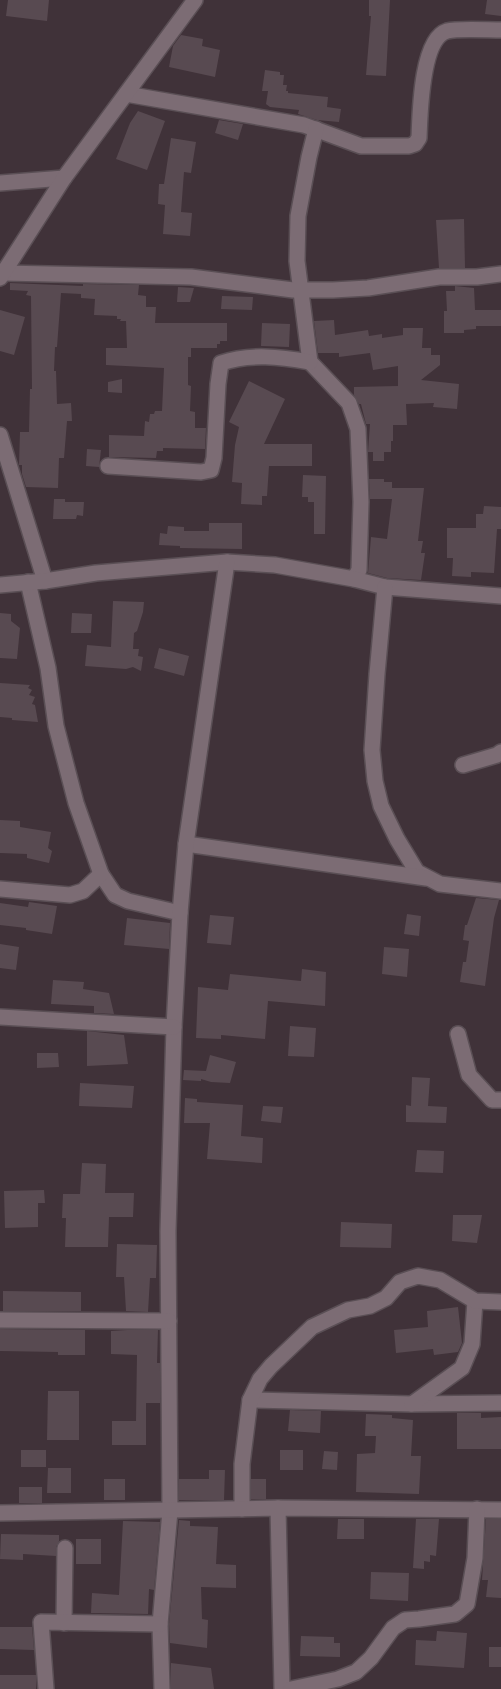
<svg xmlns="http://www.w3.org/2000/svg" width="501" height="1689" viewBox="0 0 501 1689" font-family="'Crimson Pro',serif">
<rect width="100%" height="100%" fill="#403239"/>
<g fill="#584a51">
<polygon points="8,0 49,0 47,21 6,16"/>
<polygon points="369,0 390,0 386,76 366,75 371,16 369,16"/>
<polygon points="487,0 501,0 501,16 485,14"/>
<polygon points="181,35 203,39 202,46 220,50 215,77 169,67 173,46"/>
<polygon points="265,70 280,72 280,75 284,75 283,85 287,85 286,91 288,91 288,93 328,97 327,107 341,109 339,122 317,120 298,114 299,110 270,107 266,104 268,91 262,91"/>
<polygon points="138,111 165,121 147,170 116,159 130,123"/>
<polygon points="219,120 243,124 238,140 215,133"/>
<polygon points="171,138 196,142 191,173 184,172 181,212 192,213 190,236 163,234 165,205 158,204 159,184 164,184"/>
<polygon points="464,219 465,268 439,268 436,220"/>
<polygon points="10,283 83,286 83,284 139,285 138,295 146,296 146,307 156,307 155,323 227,323 227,341 220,341 220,344 217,344 217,348 191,348 191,357 188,357 188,385 191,386 190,411 195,412 195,428 206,428 205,449 163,448 163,451 157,451 156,458 109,457 109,435 144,436 145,421 149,422 150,414 154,414 155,411 162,411 164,368 106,365 106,348 127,348 126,321 120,321 121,319 117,319 117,316 94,315 95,299 81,298 81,294 61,293 57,347 55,347 54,371 56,371 57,404 71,403 72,421 67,421 64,458 59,458 58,488 26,487 22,474 22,465 19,465 20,432 29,432 30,389 32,389 31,296 26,295 28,291 10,290"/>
<polygon points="455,286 474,288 475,310 501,310 501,326 476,326 476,329 464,330 464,333 444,333 444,311 447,311 446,291 455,291"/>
<polygon points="178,287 194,288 190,302 177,302"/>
<polygon points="222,296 253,297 252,310 221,309"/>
<polygon points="0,310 25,317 14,355 0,351"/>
<polygon points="334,320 335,335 368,330 369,336 382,334 382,338 403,335 403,328 423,328 422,348 431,348 431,355 440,355 440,365 421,380 459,384 457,409 433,407 434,403 406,404 407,425 393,425 393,441 391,441 391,452 384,452 384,461 373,461 373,452 368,452 370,424 366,424 361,404 359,404 354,395 354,387 398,386 398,366 373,370 370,353 339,357 339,353 318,353 314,321"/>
<polygon points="262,323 290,324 289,347 261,346"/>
<polygon points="122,379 122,393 108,392 108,382"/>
<polygon points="249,381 285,399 264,444 312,444 312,466 269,466 267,496 262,496 262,505 241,504 242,483 232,482 235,445 239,427 229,422"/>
<polygon points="87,449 101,450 99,467 86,466"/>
<polygon points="303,475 326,476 325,534 314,534 314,502 308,502 308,497 302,497"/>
<polygon points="369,479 384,479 384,482 392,482 392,488 424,488 418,541 423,541 421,553 425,553 421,580 387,578 368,573 371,537 387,539 392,499 370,499"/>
<polygon points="54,499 65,499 65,502 84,502 83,516 77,515 76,519 53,519"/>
<polygon points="484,506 501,507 501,529 497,529 494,573 471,572 471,577 452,576 453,558 447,558 447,528 476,528 476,514 483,514"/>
<polygon points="209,523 242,523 242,549 180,548 180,546 159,545 160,533 167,534 168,526 184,527 184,531 209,531"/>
<polygon points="113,601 144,602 143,612 137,631 134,633 133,649 139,649 138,656 143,657 141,671 133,667 126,669 85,666 87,645 111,647"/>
<polygon points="0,613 11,614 11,621 20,628 17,659 0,658"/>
<polygon points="72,613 92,614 91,633 71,633"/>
<polygon points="159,648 189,656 184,676 154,668"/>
<polygon points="0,683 30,685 28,688 32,690 29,695 35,697 32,704 35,705 38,722 12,720 12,718 0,717"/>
<polygon points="0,820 20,821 20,827 51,832 48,848 52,851 49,863 27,858 27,854 0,853"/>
<polygon points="476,898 499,900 494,918 485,986 460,982 463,962 466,962 469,941 463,940 465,925 467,925"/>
<polygon points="29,902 57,906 52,934 26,930 26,928 0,925 0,903 28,907"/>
<polygon points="407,914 421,916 419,936 404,934"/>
<polygon points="210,915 234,917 231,945 207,943"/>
<polygon points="127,918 170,923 169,949 124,945"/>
<polygon points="0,944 19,947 16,970 0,968"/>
<polygon points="384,947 409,949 407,977 382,974"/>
<polygon points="302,969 326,972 325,1006 268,1001 265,1039 221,1035 221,1039 196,1038 198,987 228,990 230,974 301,981"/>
<polygon points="53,980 84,982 83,989 109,993 114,1014 94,1013 94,1006 51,1004"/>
<polygon points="290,1026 316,1028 314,1057 288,1056"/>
<polygon points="87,1031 124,1035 128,1064 87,1066"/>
<polygon points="37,1053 58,1053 59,1067 37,1068"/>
<polygon points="210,1055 236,1062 230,1083 211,1082 201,1079 201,1081 183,1080 184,1070 206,1071"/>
<polygon points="412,1077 430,1078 428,1106 447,1107 446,1123 406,1122 406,1105 411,1106"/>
<polygon points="80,1083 134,1086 132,1108 79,1106"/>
<polygon points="185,1098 197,1099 197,1102 243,1105 241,1136 263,1138 262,1163 207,1159 210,1123 184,1123"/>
<polygon points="263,1106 283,1107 281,1123 261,1121"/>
<polygon points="417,1150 444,1151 443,1173 415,1172"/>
<polygon points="82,1163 106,1164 105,1193 134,1193 133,1217 109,1217 108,1247 65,1247 66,1218 62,1218 63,1194 80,1194"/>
<polygon points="44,1190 45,1203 38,1203 38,1227 5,1228 4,1191"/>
<polygon points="453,1215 482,1215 477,1243 452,1241"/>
<polygon points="341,1222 392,1224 391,1248 340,1247"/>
<polygon points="117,1244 157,1245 156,1278 150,1278 148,1312 126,1311 124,1277 116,1277"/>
<polygon points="3,1291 81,1292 81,1311 3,1311"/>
<polygon points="458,1307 462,1343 458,1352 434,1355 433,1349 396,1353 394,1330 428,1327 427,1311"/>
<polygon points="0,1329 85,1330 85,1355 58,1355 58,1352 0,1351"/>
<polygon points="127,1330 158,1330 157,1363 160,1363 160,1403 146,1403 146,1445 112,1445 112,1421 136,1421 137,1355 111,1354 111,1331"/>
<polygon points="48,1391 79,1391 79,1440 47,1440"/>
<polygon points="290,1410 321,1411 320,1433 288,1431"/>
<polygon points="457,1413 481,1413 481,1418 501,1417 501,1449 457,1449"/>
<polygon points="366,1414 392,1415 392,1418 413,1420 411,1456 421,1456 419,1494 356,1492 357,1454 375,1453 376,1436 365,1436"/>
<rect x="21" y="1450" width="25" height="17"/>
<rect x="280" y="1450" width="23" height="20"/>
<polygon points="324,1451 338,1452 337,1470 322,1469"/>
<polygon points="48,1468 71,1468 71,1493 47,1493"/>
<polygon points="209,1470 225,1470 224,1500 179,1500 179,1479 209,1479"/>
<rect x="104" y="1479" width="21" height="21"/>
<rect x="251" y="1479" width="15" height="20"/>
<rect x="19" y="1487" width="23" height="16"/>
<polygon points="338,1519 364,1519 364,1539 337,1539"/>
<polygon points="416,1519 439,1519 436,1556 430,1555 430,1562 424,1561 424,1569 413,1568"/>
<polygon points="486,1519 501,1519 501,1598 486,1597 488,1580 482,1580"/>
<polygon points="179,1520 190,1521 190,1526 218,1527 216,1564 236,1565 236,1588 201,1587 202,1619 208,1620 207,1648 170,1643 169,1624"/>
<polygon points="123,1521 160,1522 154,1590 149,1589 148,1614 91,1613 92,1593 119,1595"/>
<polygon points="1,1534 59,1535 59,1541 56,1547 56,1556 23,1554 23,1560 0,1559"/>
<rect x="76" y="1539" width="25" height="25"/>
<polygon points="371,1572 409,1573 408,1601 370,1599"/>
<polygon points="0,1627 32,1627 34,1650 0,1649"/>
<polygon points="437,1631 467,1633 464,1668 415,1665 416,1640 436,1641"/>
<polygon points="301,1636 334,1637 334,1643 340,1643 340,1657 300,1656"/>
<rect x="489" y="1647" width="12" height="20"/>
<polygon points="171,1663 211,1668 214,1689 171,1689"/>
<rect x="0" y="1675" width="36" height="14"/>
</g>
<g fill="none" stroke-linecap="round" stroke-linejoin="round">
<g stroke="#5a4f55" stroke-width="18">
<g id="minor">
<path d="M126 94 304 125 361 146H409L415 144 419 138C420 114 421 39 447 31 458 28 488 30 501 30"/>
<polyline points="316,129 309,157 298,216 297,261 310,362 349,403 358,429 361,502 359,570 354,579"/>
<polyline points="0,183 64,178"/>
<polyline points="3,273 191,277 293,290 333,290 368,288 439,277 477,277 501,274"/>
<polyline points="0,278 64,178 195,0"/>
<polyline points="0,435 45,581"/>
<path d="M108 466 201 472 211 470 214 458 218 384 221 363C250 353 281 357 310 362"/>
<polyline points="28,582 48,668 56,726 76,803 101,874 115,895 128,901 180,913 174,1027 168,1231 170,1511 160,1624 162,1689"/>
<polyline points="0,585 45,581 96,573 227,562 275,565 354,579 385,587 501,596"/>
<polyline points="385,587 377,674 372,750 375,781 381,806 397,839 417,872 440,884 501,891"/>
<polyline points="463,765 497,755 501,752"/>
<polyline points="186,844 426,878"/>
<polyline points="0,889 70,895 83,891 101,874"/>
<polyline points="180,913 186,844 227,562"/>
<polyline points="0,1017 174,1027"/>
<polyline points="458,1034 469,1075 492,1100 501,1100"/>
<polyline points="0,1320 169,1321"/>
<polyline points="250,1400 412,1404 501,1403"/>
<polyline points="412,1404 462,1368 472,1344 475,1301"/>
<polyline points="278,1508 282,1689"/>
<polyline points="242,1509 242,1464 250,1400 260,1379 271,1366 312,1327 348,1310 370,1306 386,1298 400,1282 418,1276 440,1280 475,1301 501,1302"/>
<polyline points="0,1513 278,1508 501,1510"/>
<polyline points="64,1623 65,1548"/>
<polyline points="46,1689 41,1622 160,1624"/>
<polyline points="291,1689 338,1679 356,1672 371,1658 393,1628 405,1620 419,1619 455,1614 467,1604 475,1558 477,1509"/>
</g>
</g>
<use href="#minor" stroke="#7c6c74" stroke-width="15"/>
</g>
</svg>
